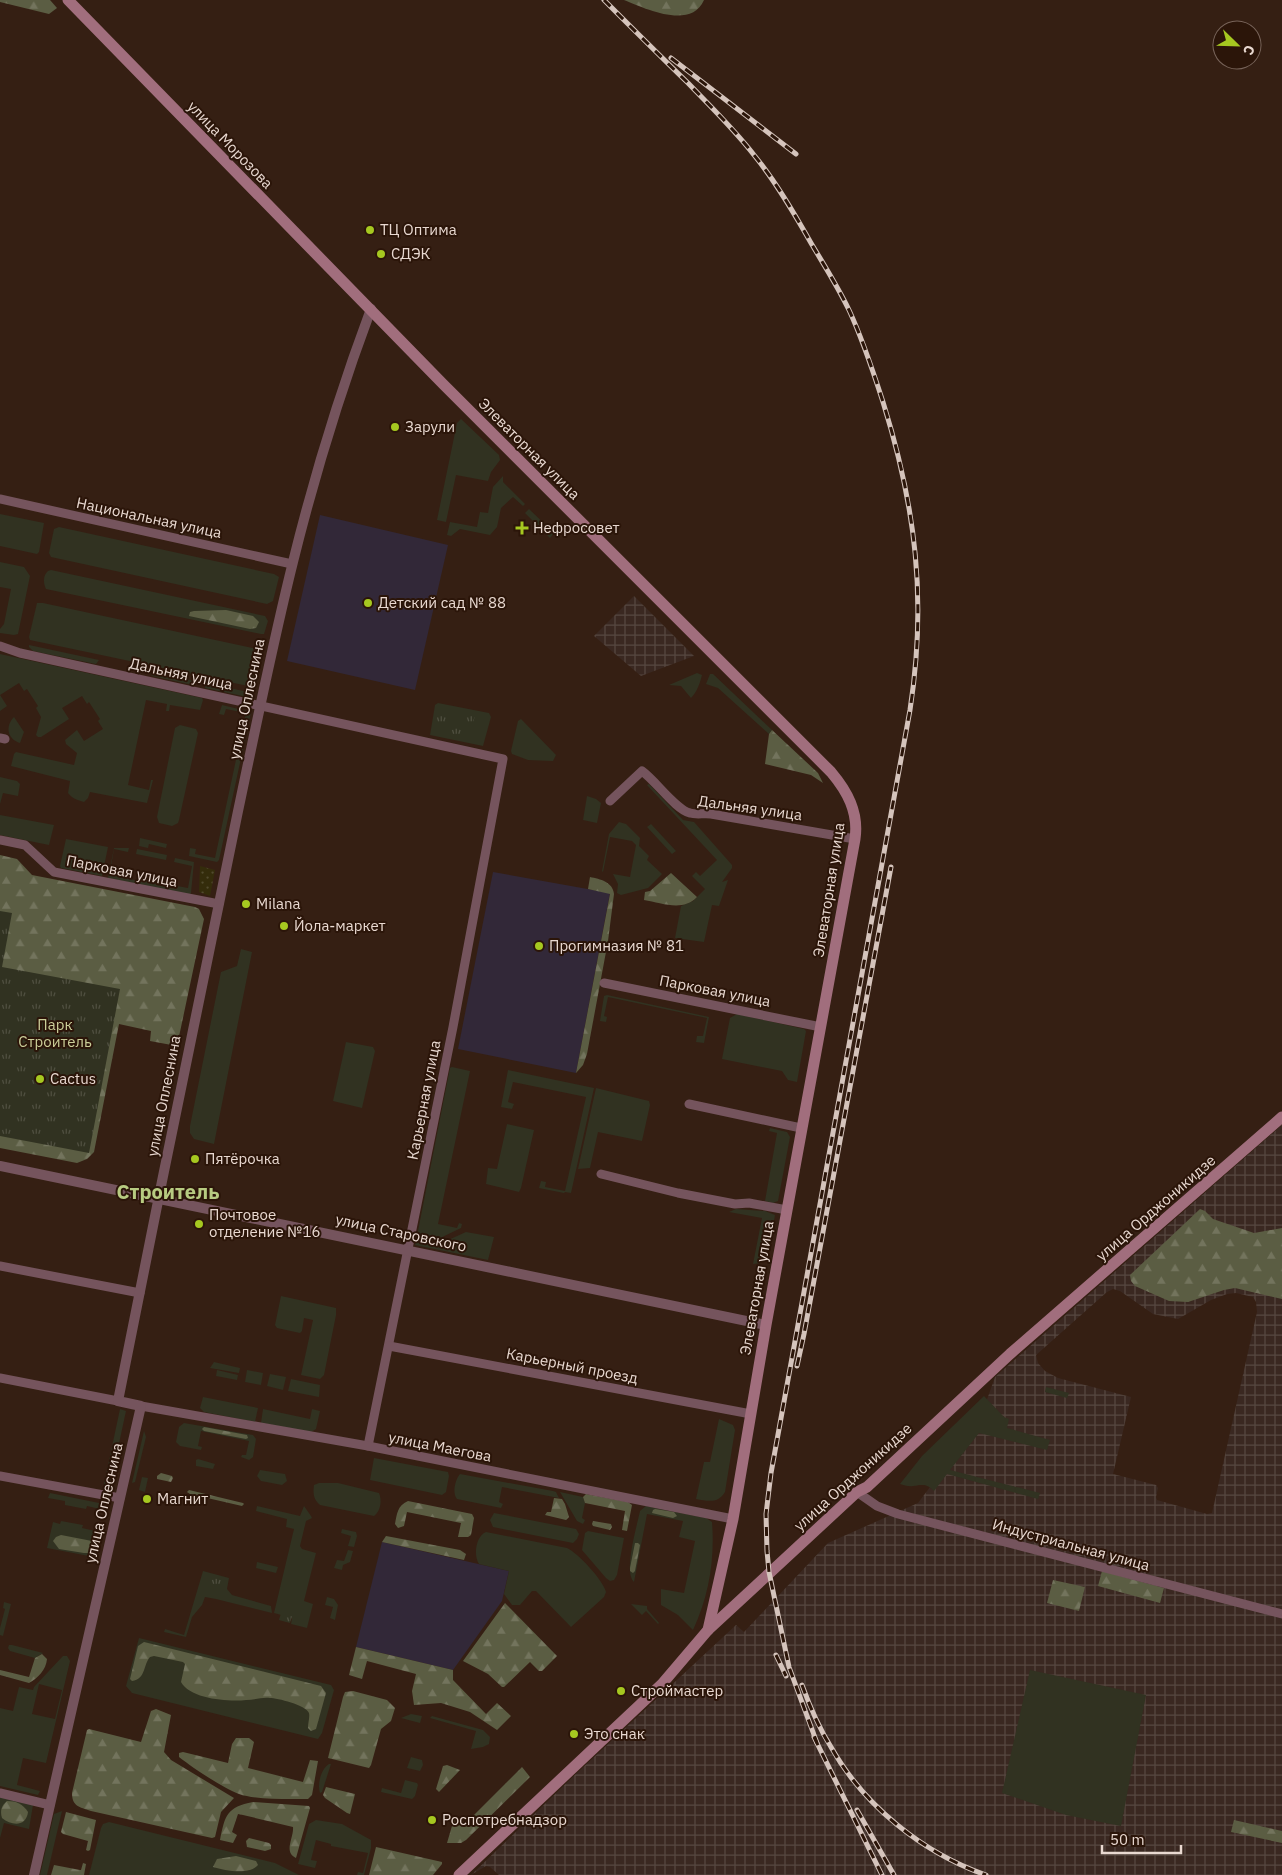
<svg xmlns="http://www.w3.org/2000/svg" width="1282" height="1875" viewBox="0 0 1282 1875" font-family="'IBM Plex Sans',sans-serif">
<defs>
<pattern id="industrial-grid" width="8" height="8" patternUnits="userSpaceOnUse" patternTransform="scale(1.25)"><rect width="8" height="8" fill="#3a2821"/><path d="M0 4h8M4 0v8" fill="none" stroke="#564740"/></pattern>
<pattern id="forest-firs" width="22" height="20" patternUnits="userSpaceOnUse" patternTransform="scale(1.25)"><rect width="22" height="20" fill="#5b5d43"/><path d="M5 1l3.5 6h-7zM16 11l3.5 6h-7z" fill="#73745d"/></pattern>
<pattern id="sand-dots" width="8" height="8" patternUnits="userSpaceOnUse" patternTransform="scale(1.25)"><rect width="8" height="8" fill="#342c0b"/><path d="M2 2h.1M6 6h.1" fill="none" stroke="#514a2e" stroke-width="1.8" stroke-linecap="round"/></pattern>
<pattern id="park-tufts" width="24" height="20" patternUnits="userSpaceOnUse" patternTransform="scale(1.25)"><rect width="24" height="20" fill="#313221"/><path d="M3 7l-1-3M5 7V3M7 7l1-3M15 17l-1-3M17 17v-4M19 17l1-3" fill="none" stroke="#4f4f40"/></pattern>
</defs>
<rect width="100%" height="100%" fill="#351f13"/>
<g fill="url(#industrial-grid)" fill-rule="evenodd">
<polygon points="634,596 694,656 641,676 594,636"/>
<path d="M1282 1125V1875H499L490 1867 486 1866 471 1875 578 1772 736 1625 744 1632 828 1543 918 1503 979 1422 995 1377ZM1113 1289 1120 1291 1153 1314 1178 1319 1211 1300 1227 1294 1236 1293 1253 1297 1256 1302 1257 1312 1212 1513 1207 1514 1157 1500 1156 1497 1158 1488 1156 1485 1113 1474 1131 1397 1058 1378 1045 1371 1038 1363 1036 1355 1107 1292Z"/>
</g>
<g fill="#322838">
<polygon points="320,515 448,545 415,690 287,661"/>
<polygon points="493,872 610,893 576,1073 458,1049"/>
<polygon points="382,1542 509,1571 502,1601 453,1670 356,1647"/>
</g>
<g fill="#313221" fill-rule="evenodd">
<polygon points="461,419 499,455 500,460 491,472 488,481 456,475 446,522 437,520 457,423"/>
<polygon points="503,476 503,482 525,504 523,506 513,497 501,508 497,527 490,535 460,529 451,536 447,535 450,522 477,527 480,512 488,513 493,487"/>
<polygon points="529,509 554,533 550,538 525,513"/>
<polygon points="0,514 44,523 39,552 37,554 0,546"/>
<polygon points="59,527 274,574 279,577 273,601 267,604 51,557 49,553 54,529"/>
<polygon points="0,562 24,567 30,576 18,634 14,635 0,633 0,629 4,624 11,589 0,587"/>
<path d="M51 570 265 616 268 621 264 634H261L46 589C43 583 43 575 48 571Z"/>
<polygon points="37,603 43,603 262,650 263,652 256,685 253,687 30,640 29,637"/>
<polygon points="29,645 99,660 96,664 33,651 29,647"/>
<path d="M0 654 202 698 203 700 200 710 170 705 169 711H166L167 704 146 700 128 785 149 790 151 780H153L147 803 90 792 88 798 84 802C77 800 73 799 68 793L70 781 11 766 14 754 16 752 74 765 77 753 66 744 65 740 77 730 84 741 103 729 98 721 100 719 89 702 87 704 82 696 62 708 69 719 41 737H38L36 735 41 717 36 708 38 706 27 689 24 691 19 683 0 695 7 706 0 711Z"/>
<polygon points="149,671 194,681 193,685 152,676"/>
<path d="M697 673 702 675C700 683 697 692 691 698L681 686 669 685Z"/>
<polygon points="710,674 713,674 772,730 769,734 718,688 706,684"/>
<polygon points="206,683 253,693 248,697 205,688"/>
<polygon points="438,703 489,713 491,717 483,746 430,735 435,705"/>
<polygon points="222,705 251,712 219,860 217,862 189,856 190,848 196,849 195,854 215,858 246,713 226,709 224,715 219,714"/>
<path d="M14 717 24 732 20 743C7 739 5 726 14 717Z"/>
<polygon points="521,719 556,755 553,761 528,760 512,754 511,751 518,721"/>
<polygon points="180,725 196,729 198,733 179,820 178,823 172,826 159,823 157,817 175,728"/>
<polygon points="0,777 17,781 20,784 18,796 3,793 0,804"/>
<polygon points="649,784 683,820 694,822 732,865 732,868 722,882 728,880 719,906 712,905 704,942 675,938 681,906 693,901 705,889 692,876 696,872 700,876 717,860 647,785"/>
<polygon points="587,796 596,799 601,803 597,823 583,820"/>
<polygon points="0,815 54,825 49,845 0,835"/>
<polygon points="619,822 626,824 640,838 639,846 649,856 647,860 662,874 648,888 621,895 617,893 618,884 613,874 630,877 636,845 632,841 610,837 603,872 602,871 609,834"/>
<polygon points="651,824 676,851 672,854 647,827"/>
<polygon points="140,838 167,844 166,848 149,844 148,848 139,846"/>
<polygon points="66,839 108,847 102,876 61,868 60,866"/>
<polygon points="114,848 129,848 128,852 114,849 110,872 119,874 119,877 140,881 141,878 156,881 156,885 176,889 177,886 188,888 192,866 174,862 175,858 194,862 191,893 189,895 108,878"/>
<polygon points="137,849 167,855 166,860 136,854"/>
<polygon points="241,949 252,952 214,1144 194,1139 190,1133 190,1126 221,972 237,966"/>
<polygon points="607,995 709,1017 704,1043 696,1042 697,1036 703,1036 707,1018 608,997 604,1016 607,1017 606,1022 600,1021 604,996"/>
<polygon points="737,1014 804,1029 806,1031 797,1082 788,1080 782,1071 722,1059 730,1018"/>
<polygon points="346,1042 373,1047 375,1051 362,1108 333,1101"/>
<polygon points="452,1067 470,1071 438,1224 457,1228 459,1223 462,1224 461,1228 436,1240 417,1236 450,1068"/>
<polygon points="508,1070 594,1088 571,1193 565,1192 564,1193 539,1188 541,1181 546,1182 545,1187 565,1191 586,1097 513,1082 508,1102 514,1104 512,1109 501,1107"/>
<polygon points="596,1088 649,1101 650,1105 642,1141 598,1132 590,1168 578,1169"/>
<polygon points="507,1124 534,1130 521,1188 519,1192 486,1184 488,1168 497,1169"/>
<polygon points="770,1128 787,1132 790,1137 778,1201 773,1203 765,1201 777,1133 769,1131"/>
<polygon points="736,1209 765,1211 775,1215 769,1250 760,1263 753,1264 762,1218 729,1212"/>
<polygon points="466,1232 494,1237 488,1260 415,1245 416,1242 435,1246"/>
<polygon points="281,1296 336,1308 336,1315 324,1375 320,1379 301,1375 313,1320 304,1318 302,1331 300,1333 277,1328 275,1325"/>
<polygon points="214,1362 240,1368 239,1373 210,1368"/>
<polygon points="217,1370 238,1375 237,1380 216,1376"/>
<polygon points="247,1370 263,1373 261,1385 245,1382"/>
<polygon points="270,1374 286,1377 283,1390 267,1386"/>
<polygon points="291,1379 320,1385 319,1397 288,1391"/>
<polygon points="1046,1387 1069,1393 1067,1398 1045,1392"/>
<path d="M984 1396 1004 1417 1009 1419 1007 1428 1050 1440 1047 1450 979 1433 950 1470 1040 1493 1038 1499 947 1474 934 1491C926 1483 923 1485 913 1486 909 1487 904 1485 900 1484L922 1456Z"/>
<polygon points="203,1397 258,1408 255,1422 204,1412 200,1408"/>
<polygon points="120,1409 126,1411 109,1490 103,1489"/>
<polygon points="263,1409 310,1419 312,1409 320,1411 316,1429 311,1432 261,1423"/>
<path d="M719 1419 733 1425 735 1430 725 1492C718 1504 708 1501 696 1499L704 1462H710Z"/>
<polygon points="184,1423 253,1435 256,1439 253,1457 249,1460 241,1457 242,1455 246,1455 249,1441 201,1431 198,1446 202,1447 201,1450 180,1446 176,1442 179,1427"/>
<polygon points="144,1431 146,1437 135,1482 132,1483"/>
<polygon points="374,1458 448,1472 449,1476 446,1492 442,1495 370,1480"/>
<polygon points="198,1459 215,1464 213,1469 196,1466 196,1460"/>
<polygon points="260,1470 285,1474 287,1481 282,1485 261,1481 257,1476"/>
<path d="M460 1474 553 1491 556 1492 559 1498 502 1487 499 1502 503 1504 501 1508 457 1499C452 1493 455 1480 460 1474Z"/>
<polygon points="142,1477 148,1478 145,1492 139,1490"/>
<path d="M319 1483H338L379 1493C382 1500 381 1511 374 1516L320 1505C313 1499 313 1493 314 1485Z"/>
<polygon points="560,1492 583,1497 585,1503 582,1518 585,1520 583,1524 577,1521"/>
<polygon points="50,1493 104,1504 104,1510 87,1506 86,1509 65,1505 65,1501 48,1498"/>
<polygon points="257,1506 300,1516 304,1506 311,1516 312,1518 306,1521 300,1546 302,1549 316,1553 304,1601 313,1604 307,1628 291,1624 292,1618 274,1613 294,1529 286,1527 287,1519 256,1511"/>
<path d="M646 1506 706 1518 712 1522C715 1559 709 1596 693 1630L678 1615 661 1605V1589L684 1593 695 1541 679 1537 683 1521 647 1514 634 1582C623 1572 637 1526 640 1511Z"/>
<polygon points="494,1513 576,1529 579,1534 577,1539 573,1543 493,1527 490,1520"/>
<polygon points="61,1521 83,1525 82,1528 100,1532 94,1557 47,1548 53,1522 60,1524"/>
<polygon points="342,1529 356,1532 357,1536 354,1547 348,1546 351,1536 341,1533"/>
<polygon points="588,1531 624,1538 617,1575 614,1580 610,1581 606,1578 582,1550 585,1533"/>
<path d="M486 1532 567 1548C578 1553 603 1580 606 1592L604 1597 571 1627 536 1591H532L520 1605H512L504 1594 509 1571 479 1564C473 1555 476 1536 486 1532Z"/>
<polygon points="348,1550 353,1551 350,1562 343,1565 342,1570 334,1568 337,1560 344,1561"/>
<polygon points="257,1562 278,1567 276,1573 256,1568"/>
<polygon points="203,1571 229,1578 227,1589 232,1595 271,1606 272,1613 216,1599 205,1597 202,1605 192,1617 186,1637 164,1632 165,1629 184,1635"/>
<polygon points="327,1597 334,1599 338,1605 335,1620 330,1618 333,1607 325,1605"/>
<polygon points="4,1602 11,1604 3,1636 0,1635 0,1628 5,1609 3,1608"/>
<polygon points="631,1604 647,1606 647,1609 659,1623 658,1624 646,1611 642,1615"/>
<polygon points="139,1638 331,1685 334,1690 322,1733 318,1739 132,1693 126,1686"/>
<polygon points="9,1645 12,1645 43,1653 35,1658 10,1651 8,1648"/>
<path d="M63 1656H67L70 1661 46 1763 23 1758 17 1785 40 1791 38 1795 0 1786V1708L13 1711 19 1687 33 1690 34 1687ZM39 1684 62 1690 55 1719 32 1714Z"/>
<polygon points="1030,1670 1146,1695 1121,1826 1066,1815 1002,1793"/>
<polygon points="411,1714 422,1716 420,1723 401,1718"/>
<polygon points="432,1716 483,1730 490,1737 489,1744 483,1747 471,1749 476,1731 430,1718"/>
<polygon points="411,1757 422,1760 423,1765 420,1771 407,1768"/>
<path d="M329 1764H331L322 1792 320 1793C317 1784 321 1769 329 1764Z"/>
<polygon points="405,1780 417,1783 418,1785 415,1796 412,1799 381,1792 382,1788 401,1793"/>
<polygon points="0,1797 33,1805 29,1829 4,1823 0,1838"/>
<polygon points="62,1811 47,1875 40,1875 54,1814"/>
<polygon points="316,1820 342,1824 371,1840 371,1848 364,1875 357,1875 358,1872 363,1873 368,1853 331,1846 331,1844 316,1840 311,1860 317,1861 315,1868 298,1864 309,1824"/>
<polygon points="109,1822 275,1863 299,1875 89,1875 101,1828 103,1824"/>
</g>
<g fill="url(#forest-firs)">
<polygon points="0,0 50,0 57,8 49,14 0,2"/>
<path d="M624 0H704C691 30 646 9 624 0Z"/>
<polygon points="226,610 253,616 259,622 256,628 250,629 189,616 190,612 194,611"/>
<polygon points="772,730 818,773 823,783 811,775 765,764 769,734"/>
<polygon points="0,855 17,859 32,875 195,907 199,909 204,919 177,1046 150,1041 151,1031 119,1024 94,1152 87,1159 77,1163 0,1148"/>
<path d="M671 873 697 897C683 912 662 903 644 900L645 892 650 891Z"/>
<path d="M590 877C600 879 613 882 614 894L608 941 587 1054 583 1065 576 1073 610 894 588 889Z"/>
<polygon points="1200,1209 1205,1211 1213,1219 1254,1233 1282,1228 1282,1299 1235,1288 1224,1290 1188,1302 1169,1301 1135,1286 1131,1281 1130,1275"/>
<polygon points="204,1427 247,1435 248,1438 246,1439 204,1431 202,1429"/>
<polygon points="161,1473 172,1476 173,1478 171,1482 157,1479 157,1476"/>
<polygon points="189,1490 243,1503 244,1504 242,1506 190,1494 187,1492"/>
<polygon points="586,1494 628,1502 632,1505 627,1531 622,1530 625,1511 585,1503 583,1497"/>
<polygon points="554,1498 562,1499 565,1504 569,1517 566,1520 545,1515 547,1512 551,1512"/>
<path d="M408 1501 472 1514 474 1518 471 1535 468 1537H458L461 1523 407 1512 404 1526 398 1528 395 1524C397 1514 397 1506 408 1501Z"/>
<polygon points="655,1509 674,1512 677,1516 673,1518 652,1513 653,1510"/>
<polygon points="593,1521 611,1524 612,1527 610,1530 593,1526 592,1524"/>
<polygon points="61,1535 92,1541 95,1544 93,1550 89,1553 84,1553 59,1549 53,1541 56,1537"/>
<polygon points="386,1536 460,1550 466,1554 464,1560 382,1542"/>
<polygon points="635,1543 638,1543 640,1545 635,1571 633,1573 630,1571 630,1568"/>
<polygon points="1102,1571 1164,1588 1160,1603 1098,1586"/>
<polygon points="1053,1580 1085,1587 1079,1611 1047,1603"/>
<polygon points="505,1603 557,1656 542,1671 539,1671 530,1662 504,1687 502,1687 488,1674 463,1661"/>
<path d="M144 1642 321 1686 326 1693 316 1729 311 1731 308 1728C308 1723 310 1717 309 1713 306 1705 277 1698 270 1698 262 1697 254 1700 246 1700 229 1702 190 1699 181 1682L185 1664 183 1662 154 1656 150 1657C143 1665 146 1679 132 1681L130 1679 138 1646Z"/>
<polygon points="356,1647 453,1670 453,1680 486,1714 497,1703 511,1716 497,1730 470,1712 441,1703 414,1705 412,1691 416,1674 367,1661 362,1679 349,1675"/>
<path d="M42 1654 47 1659C46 1670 38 1678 29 1683L0 1675V1670L29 1677 35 1658Z"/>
<polygon points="353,1691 387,1700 395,1708 391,1721 381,1729 371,1765 369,1768 328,1758 343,1697 345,1692"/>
<path d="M156 1709 171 1715 164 1752 171 1760 234 1798 221 1812 215 1837 212 1838 91 1811C79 1807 72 1806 72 1793L87 1730 89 1729 141 1742 151 1711Z"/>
<path d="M236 1738H249L254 1742 248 1768 303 1782 310 1760 318 1761 312 1795 308 1799C289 1799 256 1800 239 1794 223 1788 193 1768 179 1757V1753L183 1752 228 1763 232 1744Z"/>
<polygon points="447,1765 460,1770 439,1792 436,1789 443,1766"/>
<polygon points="522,1767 530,1777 466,1840 461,1843 447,1843 454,1819 462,1827"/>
<polygon points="326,1787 355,1794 350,1814 347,1813 325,1798 323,1795"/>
<path d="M7 1801C16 1801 23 1804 28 1812 26 1827 12 1826 2 1818 0 1811 1 1806 7 1801Z"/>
<path d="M253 1802 309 1806 310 1808 296 1858C283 1852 294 1838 293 1827L243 1815 238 1814 232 1832 237 1835 233 1843 220 1840C225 1815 227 1807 253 1802Z"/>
<polygon points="66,1812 96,1820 90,1850 88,1851 86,1850 88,1841 63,1834 61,1832"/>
<polygon points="1234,1820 1282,1831 1282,1843 1231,1832"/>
<polygon points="249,1838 269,1843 271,1845 271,1849 265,1851 247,1847 246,1841"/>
<polygon points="376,1847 442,1862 442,1864 433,1875 369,1875"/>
<path d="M236 1856 256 1861 258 1865C250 1875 226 1871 213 1867L217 1859Z"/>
<polygon points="83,1863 86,1864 84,1875 51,1875 54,1865 80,1870 81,1870"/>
</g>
<polygon fill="url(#sand-dots)" points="200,866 215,870 210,896 199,892"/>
<g fill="url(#park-tufts)">
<polygon points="439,707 475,715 469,741 433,733"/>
<polygon points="0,911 12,913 2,967 120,989 89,1153 0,1136"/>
<polygon points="210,1577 227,1581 224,1594 207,1590"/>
<polygon points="284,1603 295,1606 290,1623 279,1620"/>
</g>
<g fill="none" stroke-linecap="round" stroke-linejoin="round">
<g stroke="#75545d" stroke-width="9">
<polyline points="0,499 292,564"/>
<polyline points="0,646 20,653 503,759 453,1027 368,1446"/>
<polyline points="0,738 5,739"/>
<path d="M610 801 642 771C656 781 676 810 690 813 696 815 704 813 711 814L855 839"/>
<polyline points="0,840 25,845 54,872 219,904"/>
<polyline points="604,983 821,1027"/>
<polyline points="689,1104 801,1128"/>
<polyline points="601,1174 678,1193 735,1204 749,1203 787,1210"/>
<polyline points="0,1266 140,1293"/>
<polyline points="389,1346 751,1414"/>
<polyline points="0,1378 118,1401"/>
<polyline points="141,1406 368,1446 733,1519"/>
<polyline points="0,1476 120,1498"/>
<polyline points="857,1492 877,1506 898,1514 1282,1614"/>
<polyline points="0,1793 50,1805"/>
</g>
<g stroke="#75545d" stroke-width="10">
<polyline points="0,1166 766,1325"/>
<path d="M34 1875 141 1406 118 1401C157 1206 196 1010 237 816 255 731 272 646 293 562 314 477 340 392 371 309"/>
</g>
<g stroke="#a16e7d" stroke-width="11">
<path d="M68 0 443 384 831 772C847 791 859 812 855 839L766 1325 733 1519 708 1630"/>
<polyline points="459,1875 662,1684 708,1630 857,1492 867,1487 1010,1354 1282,1117"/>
</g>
<g stroke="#d5c4bc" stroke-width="5">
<g id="rail">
<path d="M604 0C632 28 660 56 688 83 710 106 734 129 754 155 776 182 794 213 811 243 824 265 838 287 849 310 863 340 873 371 883 402 916 508 927 600 910 710L771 1473 766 1514 767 1551 769 1572 789 1667 817 1743"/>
<polyline points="671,58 796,154"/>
<polyline points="797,1366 804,1334 891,867"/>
<polyline points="776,1655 786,1676"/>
<path d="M802 1685C810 1707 819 1728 831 1747 864 1806 923 1853 986 1875"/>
<polyline points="814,1737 882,1875"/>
<polyline points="857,1810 894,1875"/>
</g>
</g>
<use href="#rail" stroke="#2b1509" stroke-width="3" stroke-dasharray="9" stroke-linecap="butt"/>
</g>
<g fill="#a6c820" stroke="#2b1509" stroke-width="2">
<circle cx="370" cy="230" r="5"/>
<circle cx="381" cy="254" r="5"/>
<circle cx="395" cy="427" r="5"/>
<path d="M519.5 520.5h5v5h5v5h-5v5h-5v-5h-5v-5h5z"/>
<circle cx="368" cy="603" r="5"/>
<circle cx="246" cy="904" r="5"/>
<circle cx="284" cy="926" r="5"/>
<circle cx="539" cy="946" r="5"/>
<circle cx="40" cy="1079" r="5"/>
<circle cx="195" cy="1159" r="5"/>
<circle cx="199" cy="1224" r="5"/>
<circle cx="147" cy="1499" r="5"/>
<circle cx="621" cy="1691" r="5"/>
<circle cx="574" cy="1734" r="5"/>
<circle cx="432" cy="1820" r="5"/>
</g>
<g text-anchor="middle" stroke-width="4" stroke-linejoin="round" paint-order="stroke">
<g font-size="15" fill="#e9d9d1" stroke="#2b1509">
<text transform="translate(230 145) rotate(46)" y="5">улица Морозова</text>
<text transform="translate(529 449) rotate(45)" y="5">Элеваторная улица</text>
<text transform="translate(149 518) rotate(12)" y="5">Национальная улица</text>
<text transform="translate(181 674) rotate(12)" y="5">Дальняя улица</text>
<text transform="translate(247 699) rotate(-78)" y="5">улица Оплеснина</text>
<text transform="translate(750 808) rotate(8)" y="5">Дальняя улица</text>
<text transform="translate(122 871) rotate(11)" y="5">Парковая улица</text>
<text transform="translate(829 890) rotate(-81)" y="5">Элеваторная улица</text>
<text transform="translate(715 991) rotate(11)" y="5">Парковая улица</text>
<text transform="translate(164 1096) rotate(-79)" y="5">улица Оплеснина</text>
<text transform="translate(424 1100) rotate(-79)" y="5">Карьерная улица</text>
<text transform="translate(1156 1208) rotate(-41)" y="5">улица Орджоникидзе</text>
<text transform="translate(401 1233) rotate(12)" y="5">улица Старовского</text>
<text transform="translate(757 1288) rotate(-80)" y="5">Элеваторная улица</text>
<text transform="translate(572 1366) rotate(11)" y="5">Карьерный проезд</text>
<text transform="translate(440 1447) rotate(11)" y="5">улица Маегова</text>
<text transform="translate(853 1477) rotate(-42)" y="5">улица Орджоникидзе</text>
<text transform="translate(104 1503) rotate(-77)" y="5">улица Оплеснина</text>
<text transform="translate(1071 1545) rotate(15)" y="5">Индустриальная улица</text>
</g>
<g font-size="15" fill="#e9d9d1" stroke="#2b1509" text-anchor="start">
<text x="380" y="235">ТЦ Оптима</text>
<text x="391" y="259">СДЭК</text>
<text x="405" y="432">Зарули</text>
<text x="533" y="533">Нефросовет</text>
<text x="378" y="608">Детский сад № 88</text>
<text x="256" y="909">Milana</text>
<text x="294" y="931">Йола-маркет</text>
<text x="549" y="951">Прогимназия № 81</text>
<text x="50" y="1084">Cactus</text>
<text x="205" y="1164">Пятёрочка</text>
<text x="209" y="1220">Почтовое<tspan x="209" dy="17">отделение №16</tspan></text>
<text x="157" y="1504">Магнит</text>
<text x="631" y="1696">Строймастер</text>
<text x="584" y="1739">Это снак</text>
<text x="442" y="1825">Роспотребнадзор</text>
</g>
<g font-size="15" fill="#cbce99" stroke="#2b1509">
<text x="55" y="1030">Парк<tspan x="55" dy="17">Строитель</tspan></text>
</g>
<g font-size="20" font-weight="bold" fill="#b7cb81" stroke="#2b1509">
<text x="168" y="1199">Строитель</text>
</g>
</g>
<g transform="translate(1237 45) rotate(113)"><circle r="24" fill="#2b1509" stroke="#776359"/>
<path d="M0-4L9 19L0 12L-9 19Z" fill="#a6c820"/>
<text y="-8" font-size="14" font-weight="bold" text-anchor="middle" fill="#e9d9d1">С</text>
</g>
<path d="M1102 1845v8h79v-8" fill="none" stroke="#e9d9d1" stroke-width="2.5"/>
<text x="1110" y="1845" font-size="15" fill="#e9d9d1" stroke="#2b1509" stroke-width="4" paint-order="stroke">50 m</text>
</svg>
